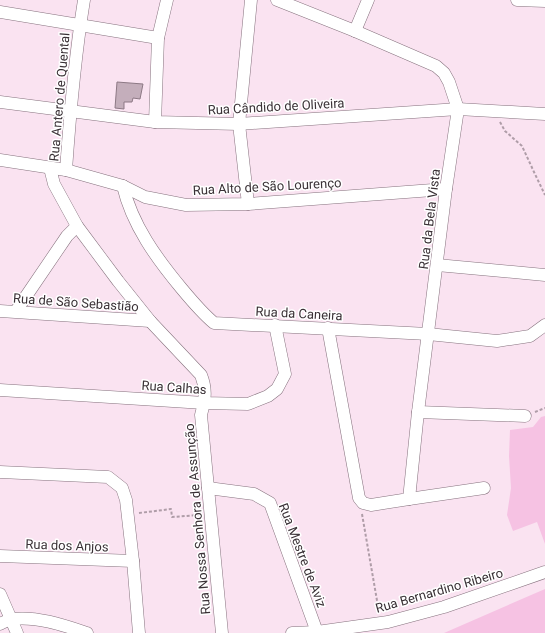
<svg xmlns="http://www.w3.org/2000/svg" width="545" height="633" viewBox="0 0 545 633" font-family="Roboto,sans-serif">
<rect width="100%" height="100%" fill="#fae3f1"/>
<g fill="#f6c2e3">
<polygon points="545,416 545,544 537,522 513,531 507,515 511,488 509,456 510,430 533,427 541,417"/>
<polygon points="545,589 545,633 444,633"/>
</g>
<polygon fill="#c4aebb" stroke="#8d7985" points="117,82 143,84 140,99 133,98 132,102 124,102 124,109 115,108"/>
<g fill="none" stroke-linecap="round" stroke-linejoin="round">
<g stroke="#86727e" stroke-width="13">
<g id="minor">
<polyline points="277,0 355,31 436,66 444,73 449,82 458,109 446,189 418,412 409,499 371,505 363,503 359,498 328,328"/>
<polyline points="517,0 545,1"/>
<polyline points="0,12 158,38"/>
<polyline points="355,31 368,0"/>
<polyline points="0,102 155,122 239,124 458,109 545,114"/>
<polyline points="155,122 158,38 167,0"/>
<polyline points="0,160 66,170 123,186 145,197 186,205 248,204 446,189"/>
<path d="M50 168 54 184 77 226 118 281 150 321 201 375C207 390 205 400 201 415L222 633"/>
<path d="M66 170C70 113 75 56 84 0"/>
<path d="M123 186C132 225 157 259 182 289 192 301 202 313 214 323L428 334 497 341 530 336 545 325"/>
<polyline points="248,204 239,124 251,0"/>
<polyline points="437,265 545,275"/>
<polyline points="0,311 150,321"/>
<polyline points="16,311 67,236 77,226"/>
<polyline points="0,390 204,403 248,404 268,396 277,389 285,374 275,325"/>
<polyline points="418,412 525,416"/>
<polyline points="0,472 108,477 122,488 126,500 133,561 139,633"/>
<polyline points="208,488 254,494 270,503 317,632"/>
<polyline points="409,499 484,488"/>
<polyline points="0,556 133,561"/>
<polyline points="0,594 17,633"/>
<path d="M0 624C4 622 8 620 12 619 37 616 63 625 87 633"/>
<polyline points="292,633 317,632 388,622 444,607 545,572"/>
</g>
</g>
<g stroke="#af9da8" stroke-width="2" stroke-dasharray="3 2" stroke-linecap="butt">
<polyline points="500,122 505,131 522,146 534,172 545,195"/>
<polyline points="535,412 545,408"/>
<polyline points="139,513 171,509 172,517 199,515"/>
<polyline points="362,514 379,612"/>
</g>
<use href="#minor" stroke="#fff" stroke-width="12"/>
</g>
<g text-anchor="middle" stroke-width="3" stroke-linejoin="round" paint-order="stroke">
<g font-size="13" fill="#3a3136" stroke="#fff">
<text transform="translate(59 97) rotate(-85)" y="5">Rua Antero de Quental</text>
<text transform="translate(276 106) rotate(-3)" y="5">Rua Cândido de Oliveira</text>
<text transform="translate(267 186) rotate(-3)" y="5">Rua Alto de São Lourenço</text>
<text transform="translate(429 219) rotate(-83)" y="5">Rua da Bela Vista</text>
<text transform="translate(76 302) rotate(4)" y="5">Rua de São Sebastião</text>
<text transform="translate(299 313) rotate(3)" y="5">Rua da Caneira</text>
<text transform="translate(174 387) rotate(4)" y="5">Rua Calhas</text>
<text transform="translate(197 519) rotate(-95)" y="5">Rua Nossa Senhora de Assunção</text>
<text transform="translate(67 545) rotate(2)" y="5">Rua dos Anjos</text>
<text transform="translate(303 555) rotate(69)" y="5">Rua Mestre de Aviz</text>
<text transform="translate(439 590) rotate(-16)" y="5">Rua Bernardino Ribeiro</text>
</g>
</g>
</svg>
